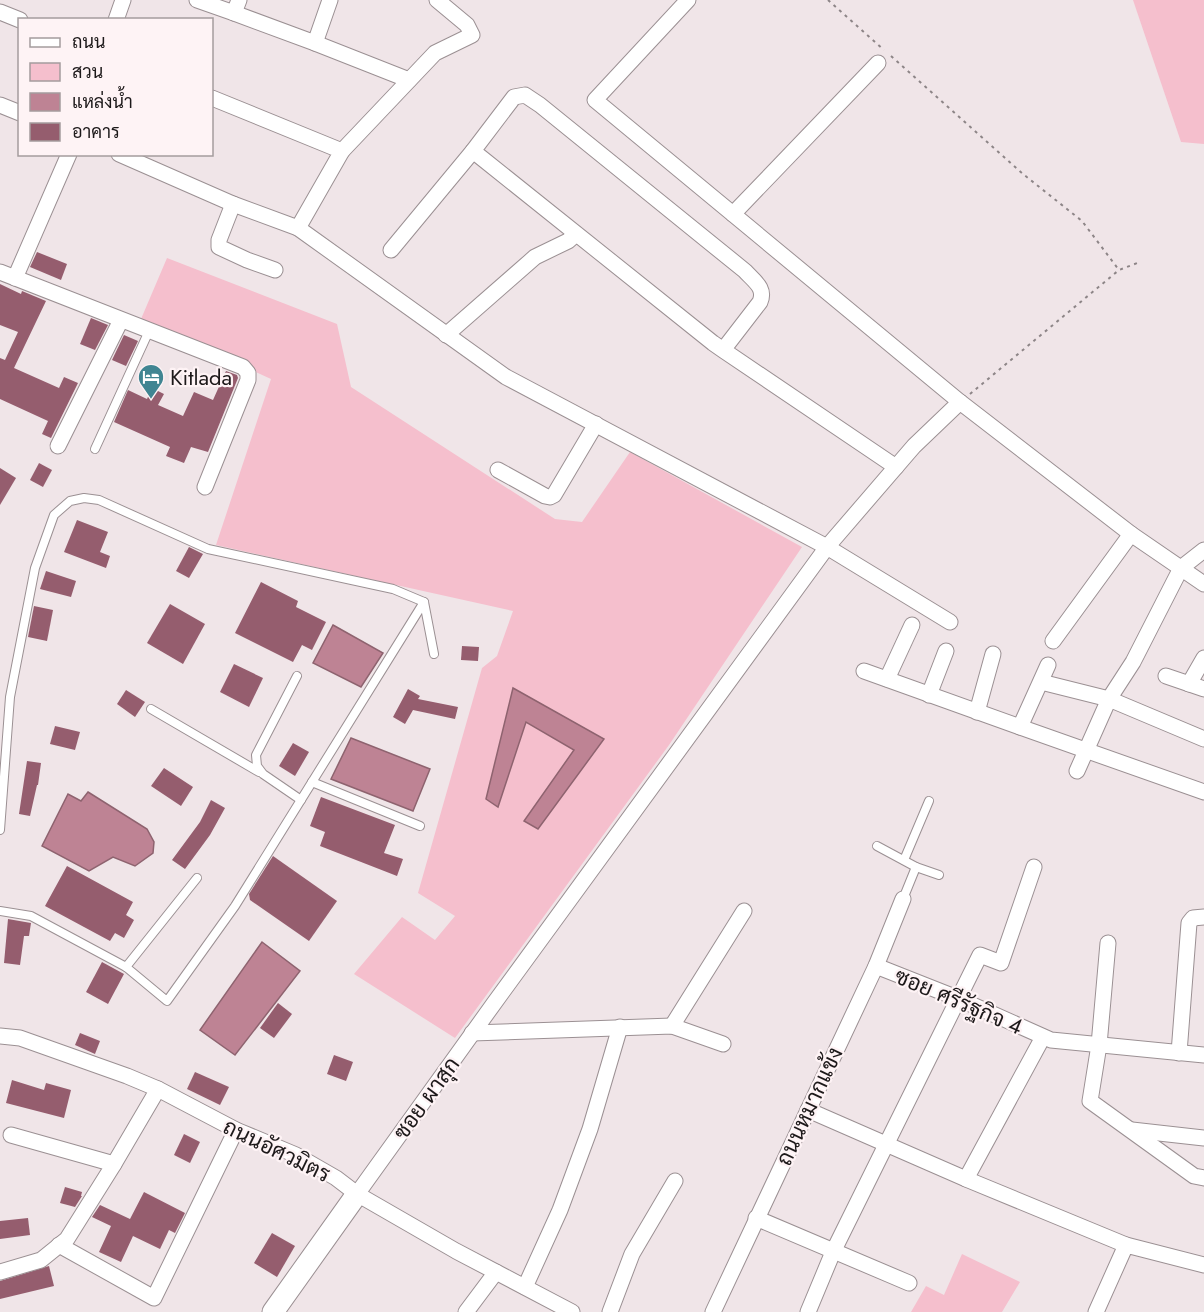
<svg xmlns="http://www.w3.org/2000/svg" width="1204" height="1312" viewBox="0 0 1204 1312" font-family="Jost,Sarabun,sans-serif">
<rect width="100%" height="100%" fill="#f0e5e8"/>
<g fill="#f5bfcd">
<polygon points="1133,0 1204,0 1204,144 1181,142"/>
<polygon points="167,258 337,324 351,387 555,519 582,522 630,452 802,547 669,745 455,1038 354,974 402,917 435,940 455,916 418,893 482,668 497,656 513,611 216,545 271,379 141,319"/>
<polygon points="962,1254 1020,1282 1002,1312 911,1312 926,1286 944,1295"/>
</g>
<g fill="#be8394" stroke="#8e636f" stroke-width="1.5">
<polygon points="333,625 383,653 361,687 313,663"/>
<polygon points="513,688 604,739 538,829 524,821 574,750 526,722 498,807 486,799"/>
<polygon points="351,738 430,769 413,811 331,779"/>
<polygon points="88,792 147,829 154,842 153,853 135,866 113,857 89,871 42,846 68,794 81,801"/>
<polygon points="262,942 300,971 235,1055 200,1030"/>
</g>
<g fill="#955d6e">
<polygon points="37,252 67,264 61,280 30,267"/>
<polygon points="0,284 21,294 22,291 46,301 14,368 59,388 64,377 78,383 51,438 42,434 48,421 0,399 0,358 5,360 18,332 0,325"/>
<polygon points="91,318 108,325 95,350 80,344"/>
<polygon points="124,335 138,341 126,366 112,360"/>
<polygon points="226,371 237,375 238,378 208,452 191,447 184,463 166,456 170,447 114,422 128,390 147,399 152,388 164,394 158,405 183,416 194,392 213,400"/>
<polygon points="39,463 52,470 43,487 30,480"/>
<polygon points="0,468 16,478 0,505"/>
<polygon points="77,520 108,532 100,552 110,556 106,568 64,552"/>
<polygon points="189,547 203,554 189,578 176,571"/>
<polygon points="46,571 76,581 71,597 40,589"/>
<polygon points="261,582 298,601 296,607 326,622 312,650 302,645 293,662 235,633"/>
<polygon points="170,604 205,624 183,664 147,643"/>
<polygon points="34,606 53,610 47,641 28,637"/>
<polygon points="462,646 479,647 478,661 461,660"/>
<polygon points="234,664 263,678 249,707 220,692"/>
<polygon points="408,689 420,696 418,699 458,707 455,719 413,710 405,724 393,717"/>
<polygon points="126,690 145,702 135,717 117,704"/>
<polygon points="55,726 80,732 75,750 50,744"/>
<polygon points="293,743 309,752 295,776 279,766"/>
<polygon points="27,761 41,763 38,785 37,785 30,816 19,814"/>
<polygon points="164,768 193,787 181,806 151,786"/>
<polygon points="321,797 395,825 384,853 403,859 397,876 320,846 325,832 310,826"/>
<polygon points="211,800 225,808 210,835 185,869 172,860 200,822"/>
<polygon points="273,856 337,901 309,941 250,900 249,894"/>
<polygon points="67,866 133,902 126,915 134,920 124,938 115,933 110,941 45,906"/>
<polygon points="8,919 31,923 29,936 24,936 20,965 4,963"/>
<polygon points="102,962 124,974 108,1004 86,992"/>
<polygon points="278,1003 292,1014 274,1038 260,1028"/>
<polygon points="80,1033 100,1041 95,1054 75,1045"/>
<polygon points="334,1055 353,1062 346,1081 327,1074"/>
<polygon points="195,1072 229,1087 220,1105 187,1089"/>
<polygon points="12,1080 44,1090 46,1083 71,1090 64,1118 6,1103"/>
<polygon points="184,1134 200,1142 190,1163 174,1155"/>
<polygon points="65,1187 82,1192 81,1196 82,1196 75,1207 60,1203"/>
<polygon points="144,1192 185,1213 175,1233 169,1230 160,1249 133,1236 121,1262 99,1252 111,1226 92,1217 100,1205 130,1219"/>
<polygon points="28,1218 30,1235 0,1239 0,1221"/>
<polygon points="272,1233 295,1246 277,1277 254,1263"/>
<polygon points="49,1266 54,1286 0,1299 0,1281"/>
</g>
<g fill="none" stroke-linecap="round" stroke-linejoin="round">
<g stroke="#9b9093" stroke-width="10">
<g id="lane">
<polyline points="95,449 149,331"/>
<polyline points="297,676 256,755 257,766 263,774 301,800"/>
<polyline points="151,709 259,772"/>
<polyline points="312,782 420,826"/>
<polyline points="0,830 10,697 35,568 54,515 70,501 84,498 99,500 208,549 393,589 424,602 434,654"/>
<polyline points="877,846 916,867 939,875"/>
<polyline points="904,860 929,801"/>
<polyline points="903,899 916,867"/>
<polyline points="0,911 31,916 126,967 167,1001 235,906 424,602"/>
<polyline points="126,967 197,878"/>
</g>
</g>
<g stroke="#9b9093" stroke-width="17">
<g id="street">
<polyline points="197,0 234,13 239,0"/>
<polyline points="688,0 595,100 960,402 1131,534 1053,641"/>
<polyline points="0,12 20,20"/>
<polyline points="234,13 315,43 330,0"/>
<polyline points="116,20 123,0"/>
<polyline points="315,43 409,80"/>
<polyline points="212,98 342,151 298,228"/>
<polyline points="0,105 20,113"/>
<polyline points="342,151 435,53 472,35 467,25 437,0"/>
<polyline points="119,154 233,204 298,228 506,377 827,547 950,622"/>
<polyline points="233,204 219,240 219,247 247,260 275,270"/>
<polyline points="733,214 878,63"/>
<polyline points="391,250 473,151"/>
<polyline points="0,272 243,367 248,373 248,380 205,487"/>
<polyline points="15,278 69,154"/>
<polyline points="446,335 535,257 568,241 576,234"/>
<path d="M723 350 760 302C766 288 754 281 745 271L540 105 525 95 514 97 473 151 713 343 723 350 896 467"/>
<polyline points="58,446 121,320"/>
<polyline points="498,470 545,496 550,497 554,495 596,424"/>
<polyline points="1131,534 1204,584"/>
<polyline points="1048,665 1020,727 1204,792"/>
<polyline points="864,671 1020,727"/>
<polyline points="1166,676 1204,689"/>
<polyline points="887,679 912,625"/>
<polyline points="1041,682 1109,699 1204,739"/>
<polyline points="1189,684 1204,658"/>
<polyline points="929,695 946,651"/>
<polyline points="977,712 993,654"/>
<polyline points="1077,771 1109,699 1133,662 1181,568 1204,550"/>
<polyline points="1108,943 1099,1045 1090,1101 1194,1176 1204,1178"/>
<polyline points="876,966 957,998 1051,1040 1204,1055"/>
<polyline points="672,1026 744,911"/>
<polyline points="472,1033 672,1026 723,1044"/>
<polyline points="0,1036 20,1038 127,1076 158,1089 236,1130 296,1155 336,1178 357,1194 456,1251 572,1312"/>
<polyline points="1179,1053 1189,923 1193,918 1204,917"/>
<polyline points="808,1110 966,1179 1043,1037"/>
<polyline points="1132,1130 1204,1138"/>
<polyline points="11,1135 114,1164"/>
<polyline points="966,1179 1126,1245"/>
<polyline points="357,1194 495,1002 827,547 914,446 960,402"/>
<polyline points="756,1218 909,1283"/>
<polyline points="59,1245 154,1298 236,1130"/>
<polyline points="0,1272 41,1260 67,1239 114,1164 158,1089"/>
<polyline points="525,1287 560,1210 590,1129 620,1027"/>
<polyline points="466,1312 496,1272"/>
<polyline points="610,1312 632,1254 675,1181"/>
<polyline points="713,1312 876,966 903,899"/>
<polyline points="808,1312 833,1252 980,955 1001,963 1034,867"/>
<polyline points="1096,1312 1126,1245 1204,1265"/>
</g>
</g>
<g stroke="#9b9093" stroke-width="23">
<polyline id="secondary" points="273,1312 357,1194"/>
</g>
<g stroke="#8d8587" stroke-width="2" stroke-dasharray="3 4.5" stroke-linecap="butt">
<polyline points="828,0 884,50"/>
<polyline points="891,56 1023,174 1082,221 1119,270"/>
<polyline points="970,394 1119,270 1140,262"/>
</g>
<use href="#lane" stroke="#fff" stroke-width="8"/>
<use href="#street" stroke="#fff" stroke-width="15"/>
<use href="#secondary" stroke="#fff" stroke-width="21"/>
</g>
<defs>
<g id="hotel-pin" transform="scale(1.35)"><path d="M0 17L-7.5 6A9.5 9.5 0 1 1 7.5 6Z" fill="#408592" stroke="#fef3f5"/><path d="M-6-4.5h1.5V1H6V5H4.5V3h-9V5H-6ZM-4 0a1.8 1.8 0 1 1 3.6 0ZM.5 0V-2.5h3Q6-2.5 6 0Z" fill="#fff"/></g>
</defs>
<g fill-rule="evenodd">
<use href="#hotel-pin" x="151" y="377"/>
</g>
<g text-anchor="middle" stroke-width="4.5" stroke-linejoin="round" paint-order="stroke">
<g font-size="22" fill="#1d191a" stroke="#fef3f5" text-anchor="start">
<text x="170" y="385">Kitlada</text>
</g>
<g font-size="22" fill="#1d191a" stroke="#fef3f5">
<text transform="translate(959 1001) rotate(23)" y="8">ซอย ศรีรัฐกิจ 4</text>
<text transform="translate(426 1098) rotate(-54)" y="8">ซอย ผาสุก</text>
<text transform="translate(809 1106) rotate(-65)" y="8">ถนนหมากแข้ง</text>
<text transform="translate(277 1150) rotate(26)" y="8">ถนนอัศวมิตร</text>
</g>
</g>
<rect x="18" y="18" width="195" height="138" fill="#fef3f5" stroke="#a49c9d" stroke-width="1.5"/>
<rect x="30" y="38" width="30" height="9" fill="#ffffff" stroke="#a49c9d" stroke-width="1.5"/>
<text x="72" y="48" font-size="18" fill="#1d191a">ถนน</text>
<rect x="30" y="63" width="30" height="18" fill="#f5bfcd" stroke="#a49c9d" stroke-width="1.5"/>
<text x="72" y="78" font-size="18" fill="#1d191a">สวน</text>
<rect x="30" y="93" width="30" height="18" fill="#be8394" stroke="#a49c9d" stroke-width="1.5"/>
<text x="72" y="108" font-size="18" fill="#1d191a">แหล่งน้ำ</text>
<rect x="30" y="123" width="30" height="18" fill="#955d6e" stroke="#a49c9d" stroke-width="1.5"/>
<text x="72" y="138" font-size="18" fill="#1d191a">อาคาร</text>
</svg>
